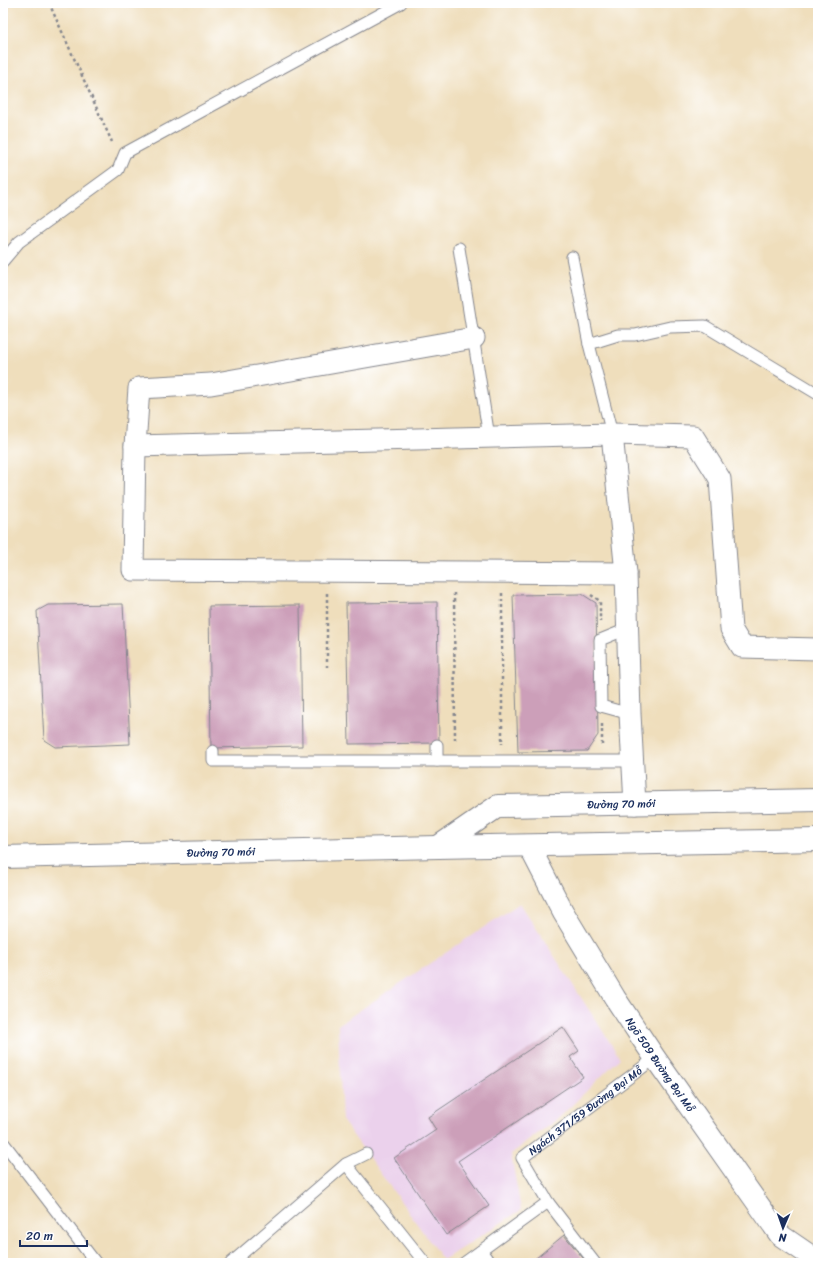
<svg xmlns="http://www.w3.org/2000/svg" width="821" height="1266" viewBox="0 0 821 1266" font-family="Sriracha,sans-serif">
<rect width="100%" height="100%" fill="#fff"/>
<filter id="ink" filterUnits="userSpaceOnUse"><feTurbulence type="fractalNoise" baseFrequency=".025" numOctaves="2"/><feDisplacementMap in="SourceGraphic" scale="8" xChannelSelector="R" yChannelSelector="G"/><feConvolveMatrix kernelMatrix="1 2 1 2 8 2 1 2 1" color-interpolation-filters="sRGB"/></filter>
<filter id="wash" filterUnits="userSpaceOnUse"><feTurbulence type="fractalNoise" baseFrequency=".012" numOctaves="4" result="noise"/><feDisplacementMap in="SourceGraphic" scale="16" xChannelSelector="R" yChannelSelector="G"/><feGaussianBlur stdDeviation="0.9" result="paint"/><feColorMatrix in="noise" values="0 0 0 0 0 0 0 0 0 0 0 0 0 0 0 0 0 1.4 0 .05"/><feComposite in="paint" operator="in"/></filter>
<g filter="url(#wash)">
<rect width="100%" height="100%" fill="#efdebc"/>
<polygon fill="#ebd1ec" points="520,903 620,1058 561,1116 511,1154 521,1210 443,1260 342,1120 338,1025"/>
<g id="blocks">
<g fill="#cc9fb9">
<polygon points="582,594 596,603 598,735 587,751 518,752 513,595"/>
<polygon points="437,602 439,743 349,744 346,603"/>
<polygon points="123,604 130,744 55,747 44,740 37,611 48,605"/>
<polygon points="300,605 302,746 211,748 209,606"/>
<polygon points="563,1027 579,1051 570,1057 583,1077 458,1161 489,1206 446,1235 394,1158 436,1130 428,1117"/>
<polygon points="564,1235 587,1263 530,1263"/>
</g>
</g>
</g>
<g filter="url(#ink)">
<use href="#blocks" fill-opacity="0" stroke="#85868d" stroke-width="1"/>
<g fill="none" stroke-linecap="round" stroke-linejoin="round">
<g stroke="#85868d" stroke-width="13">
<g id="lane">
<polyline points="459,248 489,437"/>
<polyline points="572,257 589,344"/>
<polyline points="3,261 19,242 118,170 125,153 401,3"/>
<polyline points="612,434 589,344 618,335 635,335 670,327 705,326 818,394"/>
<polyline points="627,629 600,640 601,706 630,714"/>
<polyline points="213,751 213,761 633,761"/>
<polyline points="437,761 437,745"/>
<polyline points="3,1142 96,1263"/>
<polyline points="346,1164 425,1263"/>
<polyline points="481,1251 490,1263"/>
<polyline points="231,1263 346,1164 366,1154"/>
<polyline points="464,1263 548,1202"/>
<path id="s1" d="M595 1263 548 1202 522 1158 655 1058"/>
</g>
</g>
<g stroke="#85868d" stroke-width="23">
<g id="street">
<polyline points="474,338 211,384 139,388 135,446 133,570 626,573 612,434"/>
<polyline points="135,446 612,434 693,436 720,479 731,629 742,647 818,649"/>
<polyline points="626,573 630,714 635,804"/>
<path id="s2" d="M529 846 563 912 615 998 655 1058 780 1235 818 1261"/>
</g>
</g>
<g stroke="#85868d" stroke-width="24">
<g id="secondary">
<path id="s3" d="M438 847 498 806 818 800"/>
<path id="s4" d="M3 857 438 847 818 840"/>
</g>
</g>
<g stroke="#85868d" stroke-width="2.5" stroke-dasharray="3 3" stroke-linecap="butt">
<polyline points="49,3 112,142"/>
<polyline points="327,593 327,667"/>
<polyline points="454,593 455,742"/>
<polyline points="502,593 502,744"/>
<polyline points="591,595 600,601 600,622"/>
<polyline points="602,724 602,745"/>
</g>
<use href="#lane" stroke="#fff" stroke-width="11"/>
<use href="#street" stroke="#fff" stroke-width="21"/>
<use href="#secondary" stroke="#fff" stroke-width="22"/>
</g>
</g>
<g text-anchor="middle" stroke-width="3.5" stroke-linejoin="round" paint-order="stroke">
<g font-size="11" fill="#1b2f5e" stroke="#fff">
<text dy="4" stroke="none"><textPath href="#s3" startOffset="196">Đường 70 mới</textPath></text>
<text dy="4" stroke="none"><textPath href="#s4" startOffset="218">Đường 70 mới</textPath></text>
<text dy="4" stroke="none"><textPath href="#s2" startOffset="255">Ngõ 509 Đường Đại Mỗ</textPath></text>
<text dy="4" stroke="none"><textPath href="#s1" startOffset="207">Ngách 371/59 Đường Đại Mỗ</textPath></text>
</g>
</g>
<rect width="821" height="1266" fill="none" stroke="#fff" stroke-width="16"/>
<g transform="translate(783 1228) rotate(182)" stroke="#ffffff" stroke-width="3" paint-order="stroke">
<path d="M0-3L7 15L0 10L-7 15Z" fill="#1b2f5e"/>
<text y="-6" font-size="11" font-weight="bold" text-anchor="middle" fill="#1b2f5e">N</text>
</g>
<path d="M20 1240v6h67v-6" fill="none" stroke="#1b2f5e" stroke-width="2"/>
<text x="26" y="1240" font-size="12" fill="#1b2f5e" stroke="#ffffff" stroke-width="3" paint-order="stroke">20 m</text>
</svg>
